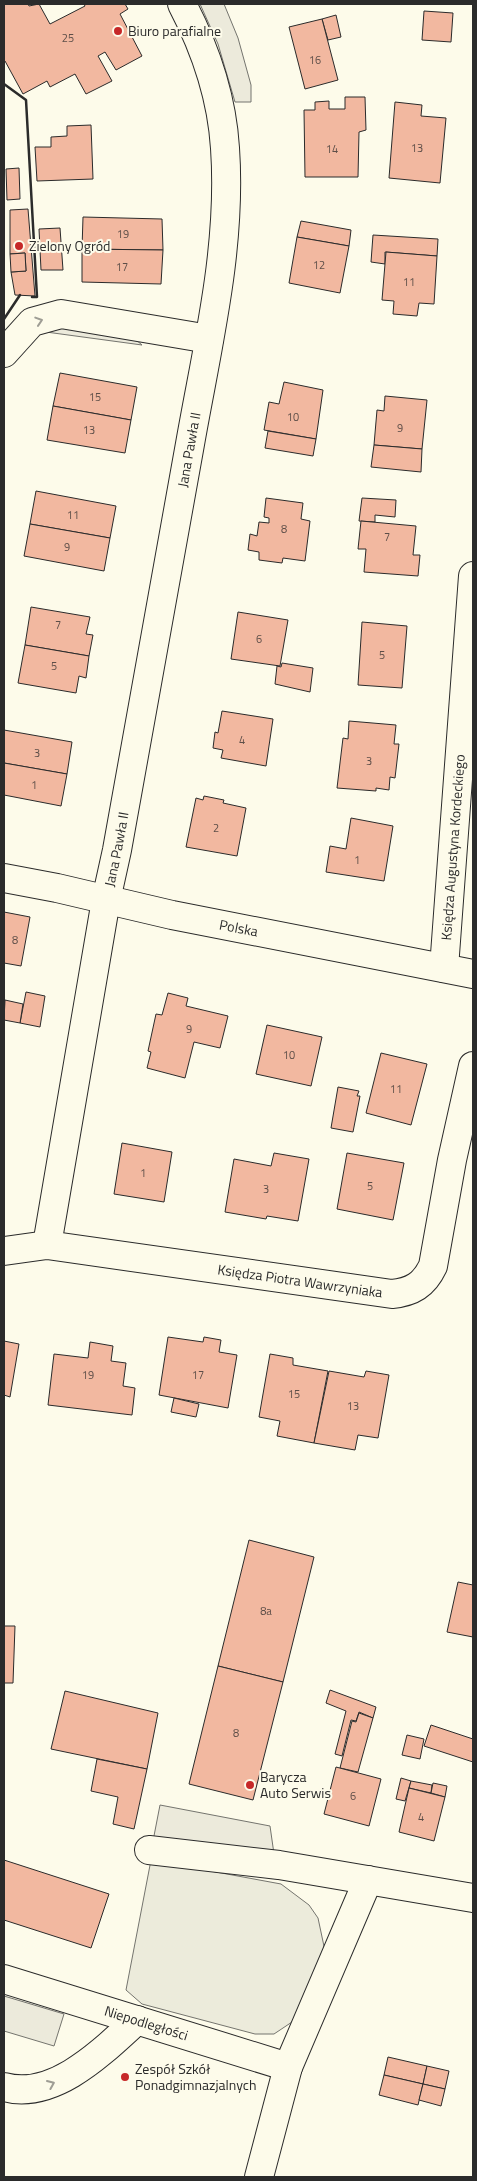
<svg xmlns="http://www.w3.org/2000/svg" width="477" height="2181" viewBox="0 0 477 2181" font-family="'Titillium Web',sans-serif">
<rect width="100%" height="100%" fill="#fdfbea"/>
<polygon fill="#ecebdb" stroke="#74746e" points="151,1860 281,1884 309,1905 318,1918 325,1951 319,1969 292,2022 274,2034 255,2034 142,2004 126,1990"/>
<g fill="#eceadb" stroke="#74746e">
<polygon points="200,4 224,4 238,38 251,85 251,102 235,102 218,44"/>
<polygon points="63,325 128,333 142,345 46,332"/>
<polygon points="160,1805 270,1826 275,1861 153,1841"/>
<polygon points="4,1996 64,2014 54,2046 4,2031"/>
</g>
<g fill="#f2b8a0" stroke="#2b2b2b">
<polygon points="4,4 28,4 29,6 39,4 50,24 85,6 84,4 125,4 128,9 120,14 142,56 116,70 105,52 98,56 112,81 86,94 75,74 50,87 47,81 23,94 5,61 4,62"/>
<polygon points="424,11 453,13 451,42 422,40"/>
<polygon points="336,15 341,37 328,40 322,19"/>
<polygon points="322,19 338,80 305,89 289,27"/>
<polygon points="345,97 365,97 366,130 359,132 358,177 305,177 304,110 315,110 315,102 329,101 329,109 345,109"/>
<polygon points="395,102 422,105 421,116 446,118 440,183 389,178"/>
<polygon points="91,125 93,179 37,181 35,147 51,147 51,137 67,136 67,126"/>
<polygon points="19,168 20,199 7,200 6,169"/>
<polygon points="28,209 35,296 15,295 11,272 26,271 25,253 10,254 10,210"/>
<polygon points="83,217 162,219 163,250 82,249"/>
<polygon points="301,221 351,230 349,246 297,237"/>
<polygon points="60,228 63,270 41,270 39,229"/>
<polygon points="373,235 438,239 437,256 385,252 385,264 371,262"/>
<polygon points="297,237 349,246 340,293 289,283"/>
<polygon points="82,249 163,250 161,284 82,282"/>
<polygon points="386,252 437,256 434,304 419,303 417,316 393,314 394,301 382,300"/>
<polygon points="25,253 26,271 11,272 10,254"/>
<polygon points="60,373 137,387 131,420 53,406"/>
<polygon points="284,382 323,390 316,439 264,430 269,402 279,404"/>
<polygon points="385,396 427,400 422,449 374,445 377,410 384,411"/>
<polygon points="53,406 131,420 125,453 47,440"/>
<polygon points="268,431 316,439 313,456 265,448"/>
<polygon points="374,445 422,449 421,472 371,467"/>
<polygon points="36,491 116,506 110,538 30,524"/>
<polygon points="266,498 303,503 301,519 310,521 305,561 283,558 282,563 259,560 259,552 248,550 250,534 257,536 259,522 269,523 269,518 264,517"/>
<polygon points="362,498 396,500 395,517 375,515 375,522 359,521"/>
<polygon points="361,521 416,526 413,555 420,555 418,576 364,572 366,549 358,549"/>
<polygon points="30,524 110,538 104,571 24,556"/>
<polygon points="31,607 90,617 86,634 93,635 89,656 25,645"/>
<polygon points="238,612 288,620 280,666 231,659"/>
<polygon points="362,622 407,626 402,688 358,685"/>
<polygon points="25,645 89,656 86,678 79,676 76,693 18,683"/>
<polygon points="282,663 313,668 310,692 275,684 277,666 281,667"/>
<polygon points="222,711 273,719 266,766 221,758 223,750 213,748 215,732 218,733"/>
<polygon points="349,721 396,725 394,744 399,744 395,778 390,777 389,790 376,788 376,791 337,788 343,738 348,739"/>
<polygon points="4,730 72,742 67,774 4,763"/>
<polygon points="4,763 67,774 61,806 4,795"/>
<polygon points="204,796 224,800 223,803 246,808 237,856 186,847 196,798 203,800"/>
<polygon points="351,818 393,826 384,881 326,872 330,846 346,849"/>
<polygon points="4,912 30,917 21,966 4,963"/>
<polygon points="26,992 45,996 40,1027 20,1023"/>
<polygon points="168,993 188,998 186,1006 228,1016 220,1048 194,1042 185,1078 147,1068 151,1052 148,1051 156,1014 162,1015"/>
<polygon points="5,1000 23,1004 20,1023 4,1020"/>
<polygon points="267,1025 322,1037 311,1086 256,1074"/>
<polygon points="381,1053 427,1064 411,1125 366,1113"/>
<polygon points="338,1087 359,1091 357,1096 360,1096 353,1132 331,1128"/>
<polygon points="122,1143 172,1152 164,1202 114,1194"/>
<polygon points="274,1153 309,1159 298,1221 267,1216 266,1219 225,1212 234,1159 271,1166"/>
<polygon points="347,1153 404,1163 393,1220 337,1209"/>
<polygon points="168,1337 203,1342 204,1337 221,1340 219,1352 237,1355 228,1408 159,1395"/>
<polygon points="4,1341 19,1344 10,1397 4,1395"/>
<polygon points="90,1342 113,1346 111,1361 126,1363 123,1386 135,1388 132,1415 48,1405 54,1354 88,1358"/>
<polygon points="270,1354 293,1358 293,1365 328,1371 314,1443 277,1436 280,1421 259,1417"/>
<polygon points="329,1371 364,1377 366,1371 389,1375 378,1438 358,1435 355,1450 314,1443"/>
<polygon points="174,1398 199,1404 196,1417 171,1412"/>
<polygon points="249,1540 314,1557 283,1682 218,1666"/>
<polygon points="458,1582 473,1585 473,1637 447,1632"/>
<polygon points="4,1626 15,1626 13,1683 4,1683"/>
<polygon points="218,1666 283,1682 253,1800 189,1784"/>
<polygon points="330,1690 376,1707 373,1718 359,1712 356,1721 351,1720 342,1756 335,1754 346,1711 326,1703"/>
<polygon points="65,1691 158,1713 147,1769 51,1749"/>
<polygon points="359,1713 373,1718 358,1772 340,1768 352,1721 356,1722"/>
<polygon points="431,1725 473,1739 473,1762 424,1746"/>
<polygon points="407,1735 424,1739 420,1759 402,1755"/>
<polygon points="97,1759 147,1769 134,1829 113,1824 118,1797 91,1791"/>
<polygon points="336,1767 381,1779 369,1826 324,1814"/>
<polygon points="401,1778 411,1781 405,1801 396,1799"/>
<polygon points="411,1781 432,1785 431,1793 409,1788"/>
<polygon points="433,1783 447,1786 445,1797 431,1793"/>
<polygon points="409,1788 445,1797 434,1841 399,1832"/>
<polygon points="4,1860 109,1894 91,1948 4,1920"/>
<polygon points="388,2057 427,2066 423,2084 384,2075"/>
<polygon points="427,2066 449,2071 445,2089 423,2084"/>
<polygon points="384,2075 423,2084 418,2105 379,2095"/>
<polygon points="423,2084 445,2089 441,2106 419,2100"/>
</g>
<g fill="none" stroke-linecap="round" stroke-linejoin="round">
<g stroke="#2b2b2b" stroke-width="30">
<g id="minor">
<polyline points="4,353 32,322 61,314 209,339"/>
<path id="s1" d="M4 878 57 888 172 915 473 974"/>
<path id="s2" d="M444 968 473 576"/>
<path id="s3" d="M47 1245 106 900 117 850C141 715 166 580 190 444 207 347 232 248 225 148 222 99 205 48 182 4"/>
<path id="s4" d="M4 1251 47 1245 392 1294C412 1292 424 1285 433 1266L452 1160 473 1066"/>
<polyline points="149,1850 279,1865 473,1898"/>
<path id="s5" d="M4 1979 288 2067"/>
<path d="M4 2087C54 2101 103 2051 137 2020"/>
<polyline points="259,2177 288,2067 368,1880"/>
</g>
</g>
<use href="#minor" stroke="#fdfbea" stroke-width="28"/>
<g stroke="#2b2b2b" stroke-width="2.5">
<polyline points="4,84 26,100 37,297 32,297"/>
<polyline points="4,319 20,295"/>
</g>
</g>
<defs><path id="oneway-chevron" d="M-2-3.5L2.5 0L-2 3.5" fill="none" stroke-width="1.6" stroke-linecap="round" stroke-linejoin="round" transform="scale(1.25)"/></defs>
<g stroke="#9e9d94">
<use href="#oneway-chevron" transform="translate(39 321) rotate(-18)"/>
<use href="#oneway-chevron" transform="translate(51 2084) rotate(-23)"/>
</g>
<g fill="#c62828" stroke="#fdfbea" stroke-width="2">
<circle cx="118" cy="31" r="5"/>
<circle cx="19" cy="246" r="5"/>
<circle cx="250" cy="1785" r="5"/>
<circle cx="125" cy="2077" r="5"/>
</g>
<g text-anchor="middle" stroke-width="4" stroke-linejoin="round" paint-order="stroke">
<g font-size="11" fill="#5d4e48">
<text x="68" y="42">25</text>
<text x="315" y="64">16</text>
<text x="417" y="152">13</text>
<text x="332" y="153">14</text>
<text x="123" y="238">19</text>
<text x="319" y="269">12</text>
<text x="122" y="271">17</text>
<text x="409" y="286">11</text>
<text x="95" y="401">15</text>
<text x="293" y="421">10</text>
<text x="400" y="432">9</text>
<text x="89" y="434">13</text>
<text x="73" y="519">11</text>
<text x="284" y="533">8</text>
<text x="387" y="541">7</text>
<text x="67" y="551">9</text>
<text x="58" y="629">7</text>
<text x="259" y="643">6</text>
<text x="382" y="659">5</text>
<text x="54" y="670">5</text>
<text x="242" y="744">4</text>
<text x="37" y="757">3</text>
<text x="369" y="765">3</text>
<text x="34" y="789">1</text>
<text x="216" y="832">2</text>
<text x="357" y="864">1</text>
<text x="15" y="944">8</text>
<text x="189" y="1033">9</text>
<text x="289" y="1059">10</text>
<text x="396" y="1093">11</text>
<text x="143" y="1177">1</text>
<text x="370" y="1190">5</text>
<text x="266" y="1193">3</text>
<text x="88" y="1379">19</text>
<text x="198" y="1379">17</text>
<text x="294" y="1398">15</text>
<text x="353" y="1410">13</text>
<text x="266" y="1615">8a</text>
<text x="236" y="1737">8</text>
<text x="353" y="1800">6</text>
<text x="421" y="1821">4</text>
</g>
<g font-size="14" fill="#2b2b2b" stroke="#fdfbea" text-anchor="start">
<text x="128" y="36">Biuro parafialne</text>
<text x="29" y="251">Zielony Ogród</text>
<text x="260" y="1782">Barycza<tspan x="260" dy="16">Auto Serwis</tspan></text>
<text x="135" y="2074">Zespół Szkół<tspan x="135" dy="16">Ponadgimnazjalnych</tspan></text>
</g>
<g font-size="14" fill="#2b2b2b" stroke="#fdfbea">
<text dy="5" stroke="none"><textPath href="#s3" startOffset="808">Jana Pawła II</textPath></text>
<text dy="5" stroke="none"><textPath href="#s2" startOffset="121">Księdza Augustyna Kordeckiego</textPath></text>
<text dy="5" stroke="none"><textPath href="#s3" startOffset="402">Jana Pawła II</textPath></text>
<text dy="5" stroke="none"><textPath href="#s1" startOffset="240">Polska</textPath></text>
<text dy="5" stroke="none"><textPath href="#s4" startOffset="299">Księdza Piotra Wawrzyniaka</textPath></text>
<text dy="5" stroke="none"><textPath href="#s5" startOffset="149">Niepodległości</textPath></text>
</g>
</g>
<rect width="477" height="2181" fill="none" stroke="#2b2b2b" stroke-width="10"/>
</svg>
